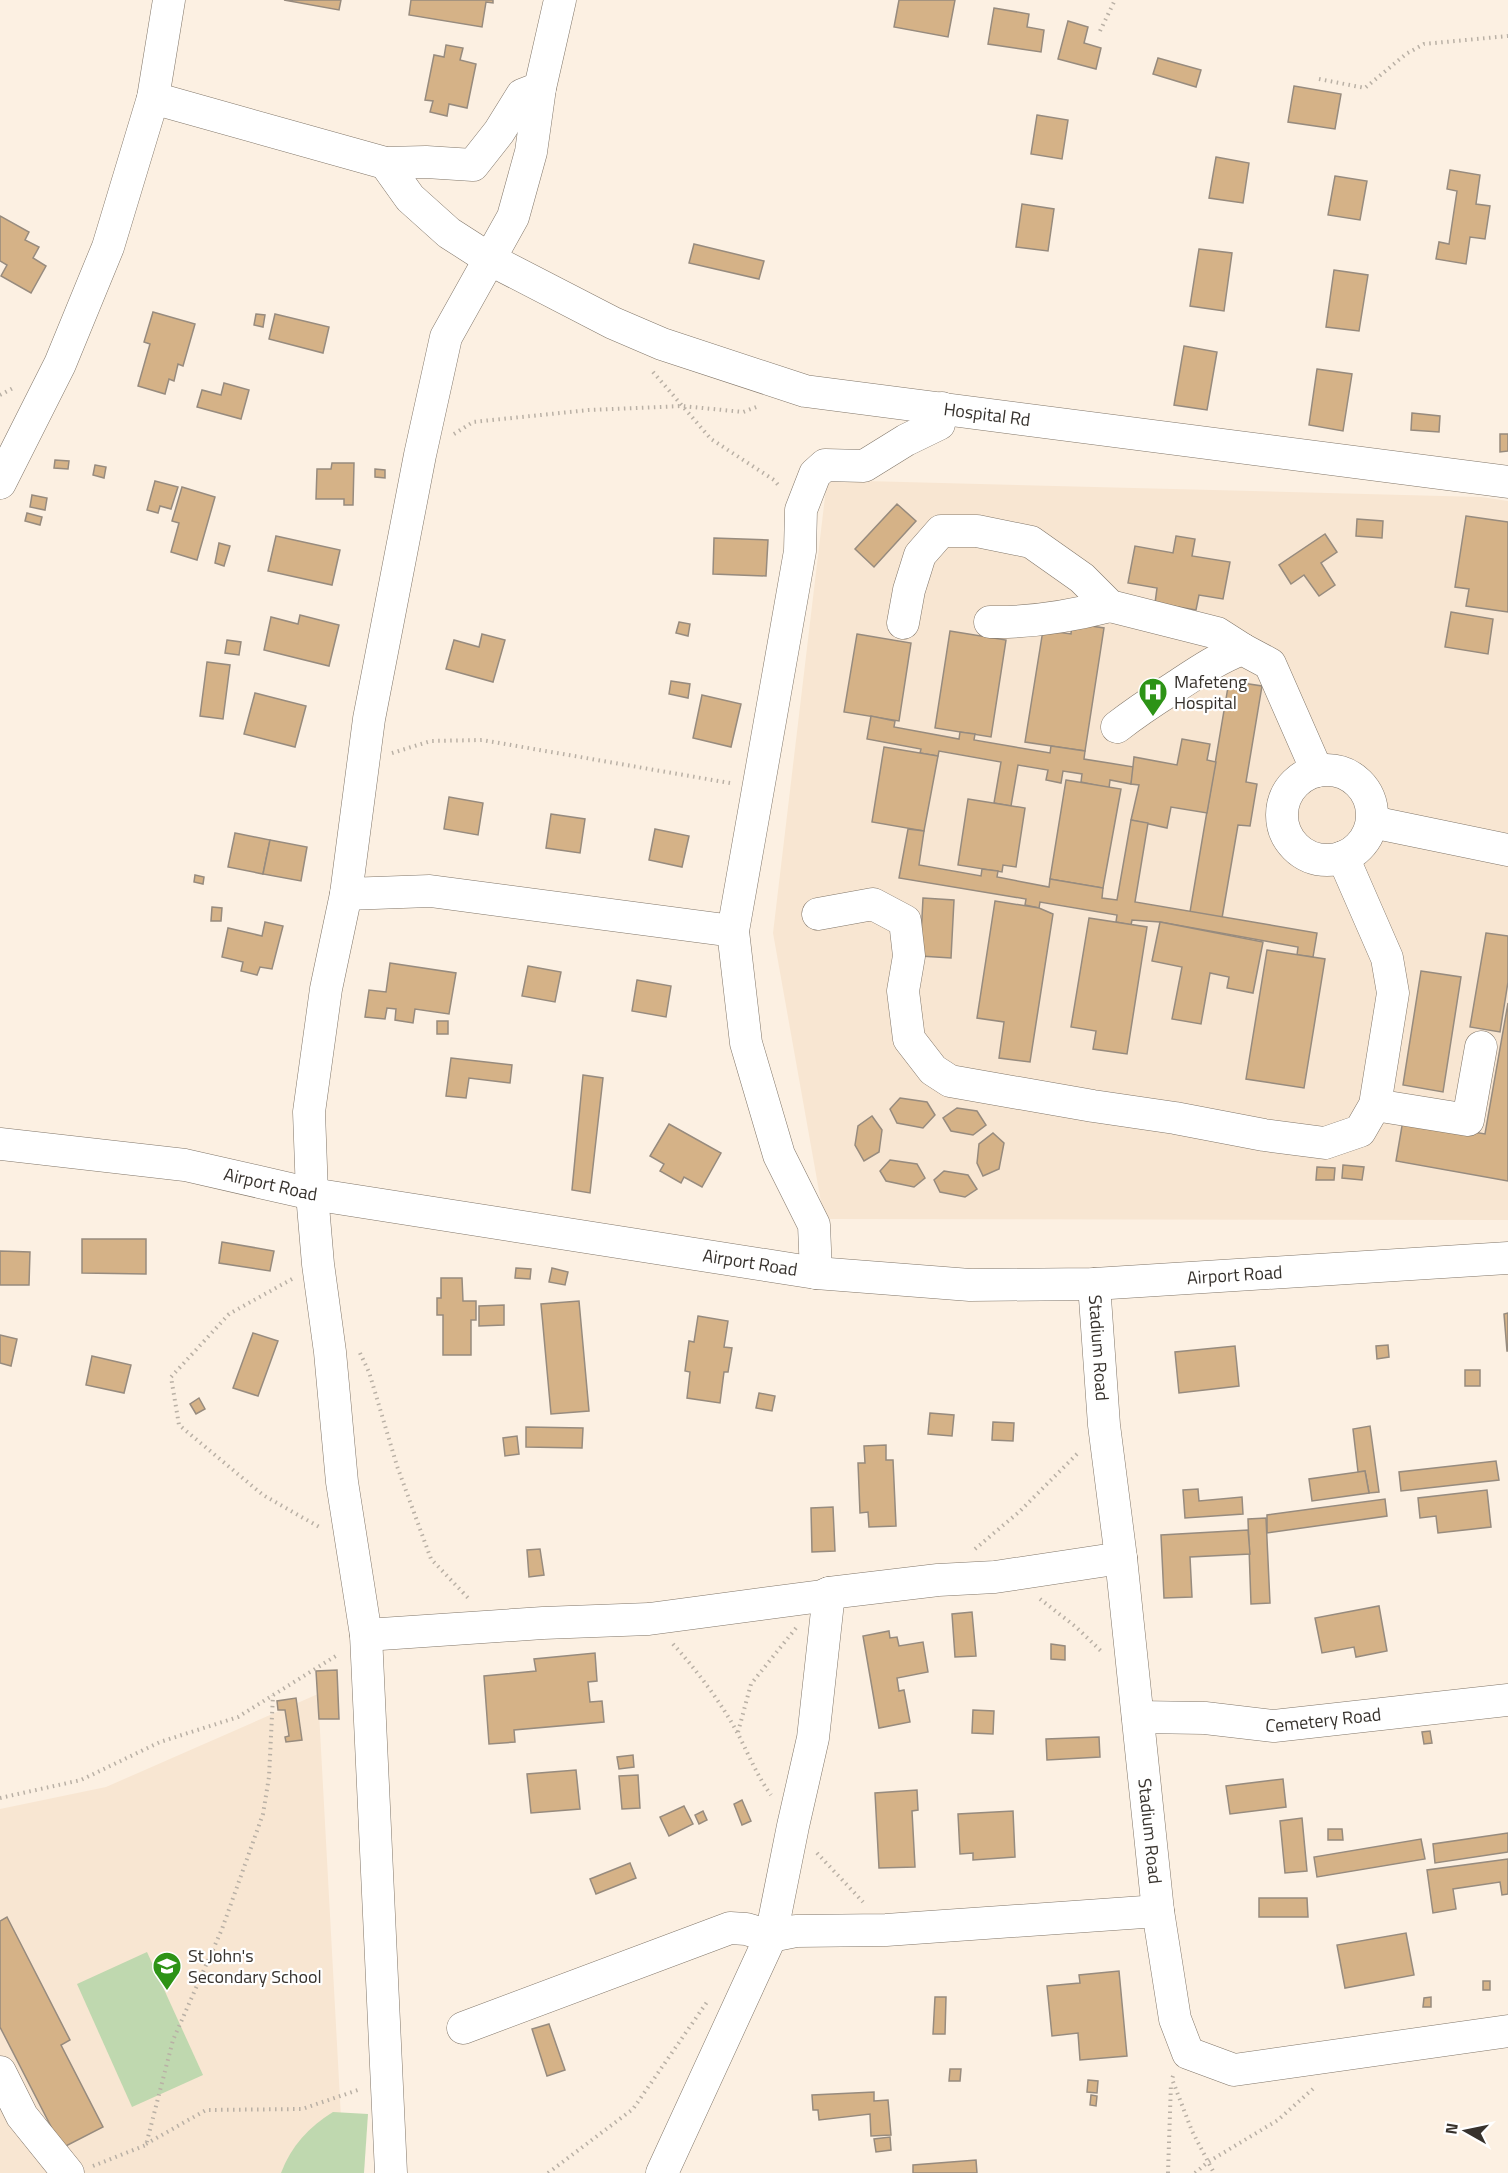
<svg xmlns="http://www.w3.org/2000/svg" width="1508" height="2173" viewBox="0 0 1508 2173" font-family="'Titillium Web',sans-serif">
<rect width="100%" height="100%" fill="#fcf0e2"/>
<g fill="#f8e6d2">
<polygon points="827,480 1481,497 1508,501 1508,1220 824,1219 773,933"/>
<polygon points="318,1694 344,2173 0,2173 0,1809 106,1787"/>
</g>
<g fill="#bfd8af">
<polygon points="147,1952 203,2075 132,2107 77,1984"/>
<path d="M333 2112 368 2114 364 2173H281C291 2146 309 2127 333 2112Z"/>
</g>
<g fill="#d5b287" stroke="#978b7e" stroke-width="1.5">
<polygon points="284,0 341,0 339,10"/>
<polygon points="411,0 493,0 493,3 486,2 482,27 409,15"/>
<polygon points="899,0 955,0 948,37 894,27"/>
<polygon points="994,8 1029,14 1027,27 1044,30 1041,52 988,44"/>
<polygon points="1068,21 1088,27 1084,43 1101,48 1096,69 1058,59"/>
<polygon points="446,45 463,48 460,60 476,64 467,108 449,104 447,116 430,112 433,101 425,100 434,55 444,57"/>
<polygon points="1158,58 1201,70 1196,87 1153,74"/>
<polygon points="1294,86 1341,94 1335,129 1288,122"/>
<polygon points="1037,115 1068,120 1062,159 1031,154"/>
<polygon points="1216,157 1249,163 1243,203 1209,198"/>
<polygon points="1450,170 1480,175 1476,204 1490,206 1485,239 1470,237 1466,264 1436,259 1439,242 1449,244 1457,191 1447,189"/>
<polygon points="1335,176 1367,181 1360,220 1328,215"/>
<polygon points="1022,204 1054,209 1048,251 1016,247"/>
<polygon points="0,216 29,232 25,240 39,247 33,258 46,266 31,293 1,276 7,265 0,261"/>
<polygon points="694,244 764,261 759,279 689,263"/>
<polygon points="1199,249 1232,253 1224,311 1190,306"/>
<polygon points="1334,270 1368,275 1359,331 1326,327"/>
<polygon points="153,312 195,324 183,366 178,364 174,381 169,379 165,394 138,386 150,344 144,342"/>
<polygon points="256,314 265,315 263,327 254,325"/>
<polygon points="275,314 329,327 323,353 269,339"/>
<polygon points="1184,346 1217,352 1207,410 1174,405"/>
<polygon points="1317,369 1352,374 1343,431 1309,425"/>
<polygon points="224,383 249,390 241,419 197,407 202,390 221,395"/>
<polygon points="1412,413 1440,416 1439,432 1411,430"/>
<polygon points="1500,434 1508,434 1508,451 1500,452"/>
<polygon points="55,460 69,461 68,469 54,468"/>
<polygon points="332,463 354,463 353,505 344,505 344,499 316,499 317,469 331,469"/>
<polygon points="95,465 106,467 104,478 93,475"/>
<polygon points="375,469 385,470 385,478 375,477"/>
<polygon points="155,481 178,487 171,509 160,506 158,513 147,510"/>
<polygon points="182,487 215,497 197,560 171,552 179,523 172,521"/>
<polygon points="32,495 47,498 45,510 30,507"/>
<polygon points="897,504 916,521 874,567 855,549"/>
<polygon points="27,513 42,517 40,525 25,521"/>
<polygon points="1466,516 1508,522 1508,612 1466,606 1469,589 1455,587"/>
<polygon points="1357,519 1383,521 1382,538 1356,536"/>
<polygon points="1325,534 1337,552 1321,563 1335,585 1319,596 1304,575 1291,584 1279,565"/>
<polygon points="276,536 340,550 332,585 268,571"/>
<polygon points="1176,536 1195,539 1192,556 1230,562 1223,599 1199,595 1196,610 1155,603 1157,588 1128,583 1135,546 1173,553"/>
<polygon points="714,538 768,540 766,576 713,574"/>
<polygon points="219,543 230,546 224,566 215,563"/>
<polygon points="1451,612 1493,619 1488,654 1445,647"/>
<polygon points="300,615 339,625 329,666 264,650 271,617 298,624"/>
<polygon points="679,622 690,624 688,636 676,633"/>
<polygon points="1072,623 1104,628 1085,751 1025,742 1043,630 1071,634"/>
<polygon points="950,631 1006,640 991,737 935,728"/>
<polygon points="482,634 505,640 493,682 446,669 454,640 479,647"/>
<polygon points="857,634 911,643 899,721 844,712"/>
<polygon points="227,640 241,642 239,655 225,653"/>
<polygon points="207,662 230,665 223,719 200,716"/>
<polygon points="671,681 690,684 688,698 669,694"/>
<polygon points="1229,681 1262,686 1246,782 1257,784 1250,826 1238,825 1222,918 1190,912"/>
<polygon points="255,693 306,706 295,747 244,734"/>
<polygon points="702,695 741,704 731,747 693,738"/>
<polygon points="871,716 895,721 894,727 959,739 960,732 975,734 974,740 1050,753 1051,746 1085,751 1084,759 1134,767 1131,784 1110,780 1109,788 1081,782 1082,774 1063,771 1061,783 1046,780 1048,770 1018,765 1011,806 994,803 1001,762 939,751 938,756 920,753 921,749 867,739"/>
<polygon points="1182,739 1210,744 1207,760 1216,762 1207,813 1171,807 1167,828 1131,820 1139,785 1131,784 1134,757 1177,765"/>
<polygon points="884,747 938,756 924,831 872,822"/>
<polygon points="1066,780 1121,789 1103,888 1050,879"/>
<polygon points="449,797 483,803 478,835 444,829"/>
<polygon points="968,799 1025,808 1016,867 1003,865 1002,872 958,865"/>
<polygon points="551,814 585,819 580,853 546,848"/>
<polygon points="1131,820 1148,823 1135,902 1317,933 1313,957 1297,955 1298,947 1160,922 1132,920 1131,925 1116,922 1117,915 1040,902 1039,908 1025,905 1026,899 899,878 908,829 924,831 919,865 981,876 982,869 998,871 997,877 1049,887 1050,879 1103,888 1102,898 1117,900"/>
<polygon points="655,829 689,836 682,867 649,860"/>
<polygon points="235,833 270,840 263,874 228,867"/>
<polygon points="270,840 307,847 301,881 263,874"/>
<polygon points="195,875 204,877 203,884 194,882"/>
<polygon points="923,898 954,900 951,958 920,956"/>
<polygon points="995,901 1039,908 1053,914 1030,1062 999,1058 1004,1022 977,1018"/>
<polygon points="212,907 222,908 221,921 211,921"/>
<polygon points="1089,918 1147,927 1127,1054 1093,1049 1096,1031 1071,1027"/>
<polygon points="265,922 283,926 272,969 260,967 257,975 241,971 243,962 222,957 228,928 262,936"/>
<polygon points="1160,922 1263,942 1253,993 1227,988 1229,977 1210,973 1201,1024 1172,1019 1182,967 1152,961"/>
<polygon points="1486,933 1508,936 1508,982 1500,1032 1470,1027"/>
<polygon points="1267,950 1325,959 1304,1088 1246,1079"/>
<polygon points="390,963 456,973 449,1014 415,1009 413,1023 395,1020 396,1009 387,1008 385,1019 365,1017 369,990 386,992"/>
<polygon points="528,966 561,972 555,1002 522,996"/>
<polygon points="1421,971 1461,977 1443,1092 1403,1085"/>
<polygon points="637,980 671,986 666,1017 632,1011"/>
<polygon points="1508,1003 1508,1181 1396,1161 1403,1120 1485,1134"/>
<rect x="437" y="1021" width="11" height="13"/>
<polygon points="451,1058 512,1065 510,1083 469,1078 466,1098 446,1096"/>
<polygon points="583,1075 603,1078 590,1193 572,1190"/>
<polygon points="900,1098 927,1102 935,1115 923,1128 897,1123 890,1109"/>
<polygon points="957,1108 977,1111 986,1125 973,1135 951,1131 943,1118"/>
<polygon points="872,1116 882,1130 879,1152 864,1161 855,1145 858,1126"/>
<polygon points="669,1124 721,1153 702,1187 684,1177 681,1183 660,1171 664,1164 650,1156"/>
<polygon points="993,1133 1004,1143 999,1169 983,1176 977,1163 979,1144"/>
<polygon points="890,1160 917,1164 925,1178 914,1187 886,1181 880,1171"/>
<polygon points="1343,1165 1364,1167 1362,1180 1342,1178"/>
<polygon points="1317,1167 1335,1168 1334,1180 1316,1180"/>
<polygon points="944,1171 968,1175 977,1189 965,1197 940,1192 934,1180"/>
<polygon points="82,1239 146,1239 146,1274 82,1273"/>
<polygon points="222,1242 274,1251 270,1271 219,1263"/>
<polygon points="0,1251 30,1252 29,1285 0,1285"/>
<polygon points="516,1268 531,1269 530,1279 515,1278"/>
<polygon points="552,1268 568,1272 565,1285 549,1282"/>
<polygon points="441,1278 462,1278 463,1301 476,1301 476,1320 471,1320 471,1355 443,1355 443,1315 437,1315 437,1298 441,1298"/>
<polygon points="579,1301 589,1411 551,1414 541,1304"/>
<polygon points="504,1305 504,1325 479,1326 479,1306"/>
<polygon points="1508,1313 1508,1351 1507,1351 1504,1314"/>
<polygon points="698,1316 728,1321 724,1347 732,1348 728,1372 724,1372 720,1403 687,1398 690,1372 685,1371 689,1341 694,1342"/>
<polygon points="253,1333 278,1341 258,1396 233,1388"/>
<polygon points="0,1335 17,1339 11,1366 0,1363"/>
<polygon points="1388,1345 1389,1357 1377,1359 1376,1346"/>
<polygon points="1235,1346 1239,1386 1179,1393 1175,1352"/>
<polygon points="92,1356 131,1365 124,1393 86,1385"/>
<rect x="1465" y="1370" width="15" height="16"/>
<polygon points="759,1393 775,1396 772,1411 756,1408"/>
<polygon points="199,1398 205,1409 196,1414 190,1404"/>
<polygon points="930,1413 954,1415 952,1436 928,1434"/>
<polygon points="993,1422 1014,1423 1013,1441 992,1440"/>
<polygon points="1370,1426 1379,1492 1369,1493 1365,1471 1358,1472 1353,1429"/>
<polygon points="526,1427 583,1428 582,1448 526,1447"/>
<polygon points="517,1436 519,1454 505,1456 503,1438"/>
<polygon points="886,1445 886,1460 893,1460 896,1526 869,1527 868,1512 860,1513 858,1463 865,1463 864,1446"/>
<polygon points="1496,1461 1499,1480 1401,1491 1399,1472"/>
<polygon points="1365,1471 1369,1493 1312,1501 1309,1479"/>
<polygon points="1198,1489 1199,1501 1242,1497 1243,1514 1185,1518 1183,1490"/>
<polygon points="1487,1490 1491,1527 1438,1533 1436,1516 1420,1518 1418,1498"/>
<polygon points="1385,1499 1387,1516 1267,1533 1267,1515"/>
<polygon points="833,1507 835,1551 812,1552 811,1508"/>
<polygon points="1266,1518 1270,1603 1251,1604 1248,1519"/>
<polygon points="1248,1530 1250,1554 1190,1557 1192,1597 1164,1598 1161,1535"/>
<polygon points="540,1549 544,1575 529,1577 527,1550"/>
<polygon points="1379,1606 1387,1651 1356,1657 1354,1647 1322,1653 1315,1618"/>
<polygon points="972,1612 976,1656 955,1657 952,1614"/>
<polygon points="889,1631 890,1638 897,1637 899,1646 923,1642 928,1672 897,1678 899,1691 904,1690 910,1722 879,1728 863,1636"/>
<polygon points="1051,1644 1065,1646 1065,1660 1051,1659"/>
<polygon points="595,1653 597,1681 588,1682 590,1702 602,1701 604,1722 514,1730 515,1742 489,1744 484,1676 536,1671 534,1659"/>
<polygon points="337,1670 339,1719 319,1719 316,1671"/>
<polygon points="296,1698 302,1740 286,1742 285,1737 289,1736 285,1710 278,1710 277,1701"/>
<polygon points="973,1710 994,1711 993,1734 972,1733"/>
<polygon points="1430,1731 1432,1743 1424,1744 1422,1732"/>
<polygon points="1099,1737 1100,1757 1047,1760 1046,1739"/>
<polygon points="633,1755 634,1767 619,1769 617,1757"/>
<polygon points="576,1770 580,1809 531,1813 527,1774"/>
<polygon points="638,1775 640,1808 622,1809 619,1776"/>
<polygon points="1283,1779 1286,1807 1230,1814 1226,1786"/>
<polygon points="917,1790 918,1810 912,1811 915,1867 879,1868 875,1793"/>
<polygon points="742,1800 751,1821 742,1825 734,1804"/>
<polygon points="684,1806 693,1824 669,1836 660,1817"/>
<polygon points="703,1811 707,1820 699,1824 695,1815"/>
<polygon points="1013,1811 1015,1857 973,1860 973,1853 960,1854 958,1814"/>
<polygon points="1302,1818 1307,1871 1285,1873 1280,1821"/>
<polygon points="1328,1829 1342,1829 1343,1840 1328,1840"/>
<polygon points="1508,1833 1508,1852 1435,1863 1433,1844"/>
<polygon points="1421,1839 1425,1859 1317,1877 1314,1857"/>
<polygon points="1508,1859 1508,1894 1502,1895 1500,1882 1453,1889 1456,1909 1433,1913 1427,1870"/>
<polygon points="630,1863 636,1878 596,1894 590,1879"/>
<polygon points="1259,1898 1307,1898 1308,1917 1259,1917"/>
<polygon points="7,1917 70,2040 61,2045 103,2127 62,2148 0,2027 0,1921"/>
<polygon points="1406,1933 1414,1975 1345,1988 1337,1945"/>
<polygon points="1119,1971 1127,2056 1080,2060 1078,2033 1052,2036 1047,1986 1080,1983 1079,1975"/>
<rect x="1483" y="1981" width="7" height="9"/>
<polygon points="935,1997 946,1997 945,2034 933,2034"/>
<polygon points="1431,1997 1431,2007 1423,2007 1424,1998"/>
<polygon points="549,2024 565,2070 547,2076 532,2029"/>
<polygon points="950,2069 961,2069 960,2081 949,2081"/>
<polygon points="1088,2080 1098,2081 1097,2093 1087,2092"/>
<polygon points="874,2092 874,2101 888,2100 891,2135 871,2136 870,2114 819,2120 818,2110 813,2110 812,2095"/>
<polygon points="1091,2095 1097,2096 1096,2106 1090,2105"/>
<polygon points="890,2137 891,2150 876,2152 874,2139"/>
<polygon points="976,2160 977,2173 913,2173 913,2165"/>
</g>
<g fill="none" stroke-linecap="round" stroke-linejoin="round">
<g stroke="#817669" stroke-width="33">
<g id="minor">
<polyline points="153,98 385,163 426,162 473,165 499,132 522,95 540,88"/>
<path id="s1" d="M385 163 410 198 449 233 491 260 613 323 662 344 805 391 1508 482"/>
<polyline points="0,483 60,364 108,247 153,98 169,0"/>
<path d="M990 622C1031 623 1071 616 1110 606"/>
<polyline points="903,623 909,590 920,555 941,531 977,531 1031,542 1082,578 1110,606 1217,633 1242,649"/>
<path d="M1117 727C1135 713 1153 701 1172 689 1195 674 1216 659 1242 649L1270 664 1317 771"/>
<circle cx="1327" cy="815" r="45"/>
<polyline points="1372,822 1508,850"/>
<polyline points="346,894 430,891 733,931 746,1043 779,1155 814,1225 816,1273"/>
<polyline points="818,914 873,904 905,921 909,956 903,991 909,1039 933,1070 950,1081 1093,1106 1175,1118 1264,1135 1325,1143 1360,1131 1375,1105 1393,993 1387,958 1343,857"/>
<polyline points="733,931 800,551 801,510 815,474 825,465 864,466 906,440 939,424 942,408"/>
<polyline points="1375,1105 1468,1120 1481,1047"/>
<path id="s2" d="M0 1144 185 1165 312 1194 816 1273 970 1285 1094 1284 1508 1258"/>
<path id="s3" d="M1094 1284 1104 1425 1121 1558 1158 1911 1175 2019 1188 2053 1234 2070 1508 2031"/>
<polyline points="366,1635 543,1623 649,1619 822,1596 829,1593 938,1580 995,1577 1121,1558"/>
<path id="s4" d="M1138 1717 1205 1718 1274 1726 1508 1700"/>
<polyline points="463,2028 730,1928 746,1929 771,1936 793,1826 813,1738 829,1593"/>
<polyline points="0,2072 22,2116 68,2173"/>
<polyline points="391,2173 366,1635 342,1482 330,1352 318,1264 312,1194 309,1112 326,989 346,894 369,719 420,455 446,337 513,217 531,152 540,88 560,0"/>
<polyline points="662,2173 771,1936 796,1931 886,1930 1158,1911"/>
</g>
</g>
<g stroke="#b9b0a5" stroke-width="4" stroke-dasharray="1.5 4.5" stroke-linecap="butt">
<polyline points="1100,31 1115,0"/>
<polyline points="1319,79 1365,88 1406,54 1424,44 1508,36"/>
<polyline points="653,372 711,439 774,480 780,487"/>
<polyline points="0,395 15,387"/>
<polyline points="454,434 473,422 589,410 682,406 743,412 759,406"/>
<polyline points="392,753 431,741 482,740 730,783"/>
<polyline points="292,1279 229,1314 171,1377 179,1425 263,1495 321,1528"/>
<polyline points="360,1353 369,1372 397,1466 431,1559 470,1600"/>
<polyline points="975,1549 1019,1512 1079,1452"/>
<polyline points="1040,1599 1076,1627 1101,1651"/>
<path d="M673 1644C695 1668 723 1705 738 1734 749 1755 757 1776 771 1795"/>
<polyline points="738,1732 751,1684 796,1628"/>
<polyline points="0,1798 81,1780 160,1742 238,1717 339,1654"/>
<polyline points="817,1853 863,1902"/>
<polyline points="1173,2076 1172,2079 1192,2131 1214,2173"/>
<polyline points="146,2144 206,2110 302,2109 361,2089"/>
<polyline points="93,2166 146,2145 173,2040 222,1929 263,1814 269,1777 273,1695"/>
<polyline points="548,2173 633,2109 707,2002"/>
<polyline points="1168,2173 1171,2083"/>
<polyline points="1195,2173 1208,2162 1278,2120 1314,2088"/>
</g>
<use href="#minor" stroke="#fff" stroke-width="32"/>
</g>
<defs>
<g id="hospital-pin" transform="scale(1.5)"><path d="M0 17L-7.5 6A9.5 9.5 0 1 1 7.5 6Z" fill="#2d9316" stroke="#fff"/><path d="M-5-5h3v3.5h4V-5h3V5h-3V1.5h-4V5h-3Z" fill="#fff"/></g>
<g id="school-pin" transform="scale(1.5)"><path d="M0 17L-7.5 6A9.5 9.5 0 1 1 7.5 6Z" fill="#2d9316" stroke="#fff"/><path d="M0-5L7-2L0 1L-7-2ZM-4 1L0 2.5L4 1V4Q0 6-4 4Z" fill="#fff"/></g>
</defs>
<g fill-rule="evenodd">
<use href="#hospital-pin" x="1153" y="692"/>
<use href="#school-pin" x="167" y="1966"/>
</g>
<g text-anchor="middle" stroke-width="4.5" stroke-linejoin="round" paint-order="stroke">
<g font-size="18" fill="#37322d" stroke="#fff">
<text dy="6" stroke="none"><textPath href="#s1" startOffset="670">Hospital Rd</textPath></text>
<text dy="6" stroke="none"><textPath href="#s2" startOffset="274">Airport Road</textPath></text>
<text dy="6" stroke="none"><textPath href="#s2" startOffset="760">Airport Road</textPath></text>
<text dy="6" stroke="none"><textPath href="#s2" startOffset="1246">Airport Road</textPath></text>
<text dy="6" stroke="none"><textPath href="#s3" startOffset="64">Stadium Road</textPath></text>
<text dy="6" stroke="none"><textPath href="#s4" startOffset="186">Cemetery Road</textPath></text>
<text dy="6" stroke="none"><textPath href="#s3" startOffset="550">Stadium Road</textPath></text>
</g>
<g font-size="18" fill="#37322d" stroke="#fff" text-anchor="start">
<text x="1174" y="688">Mafeteng<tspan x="1174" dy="21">Hospital</tspan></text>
<text x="188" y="1962">St John's<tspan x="188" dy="21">Secondary School</tspan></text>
</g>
</g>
<g transform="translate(1466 2131) rotate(279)" stroke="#ffffff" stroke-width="4.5" paint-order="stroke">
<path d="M0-4.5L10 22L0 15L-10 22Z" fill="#37322d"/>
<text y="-9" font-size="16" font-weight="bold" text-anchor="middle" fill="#37322d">N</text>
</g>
</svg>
